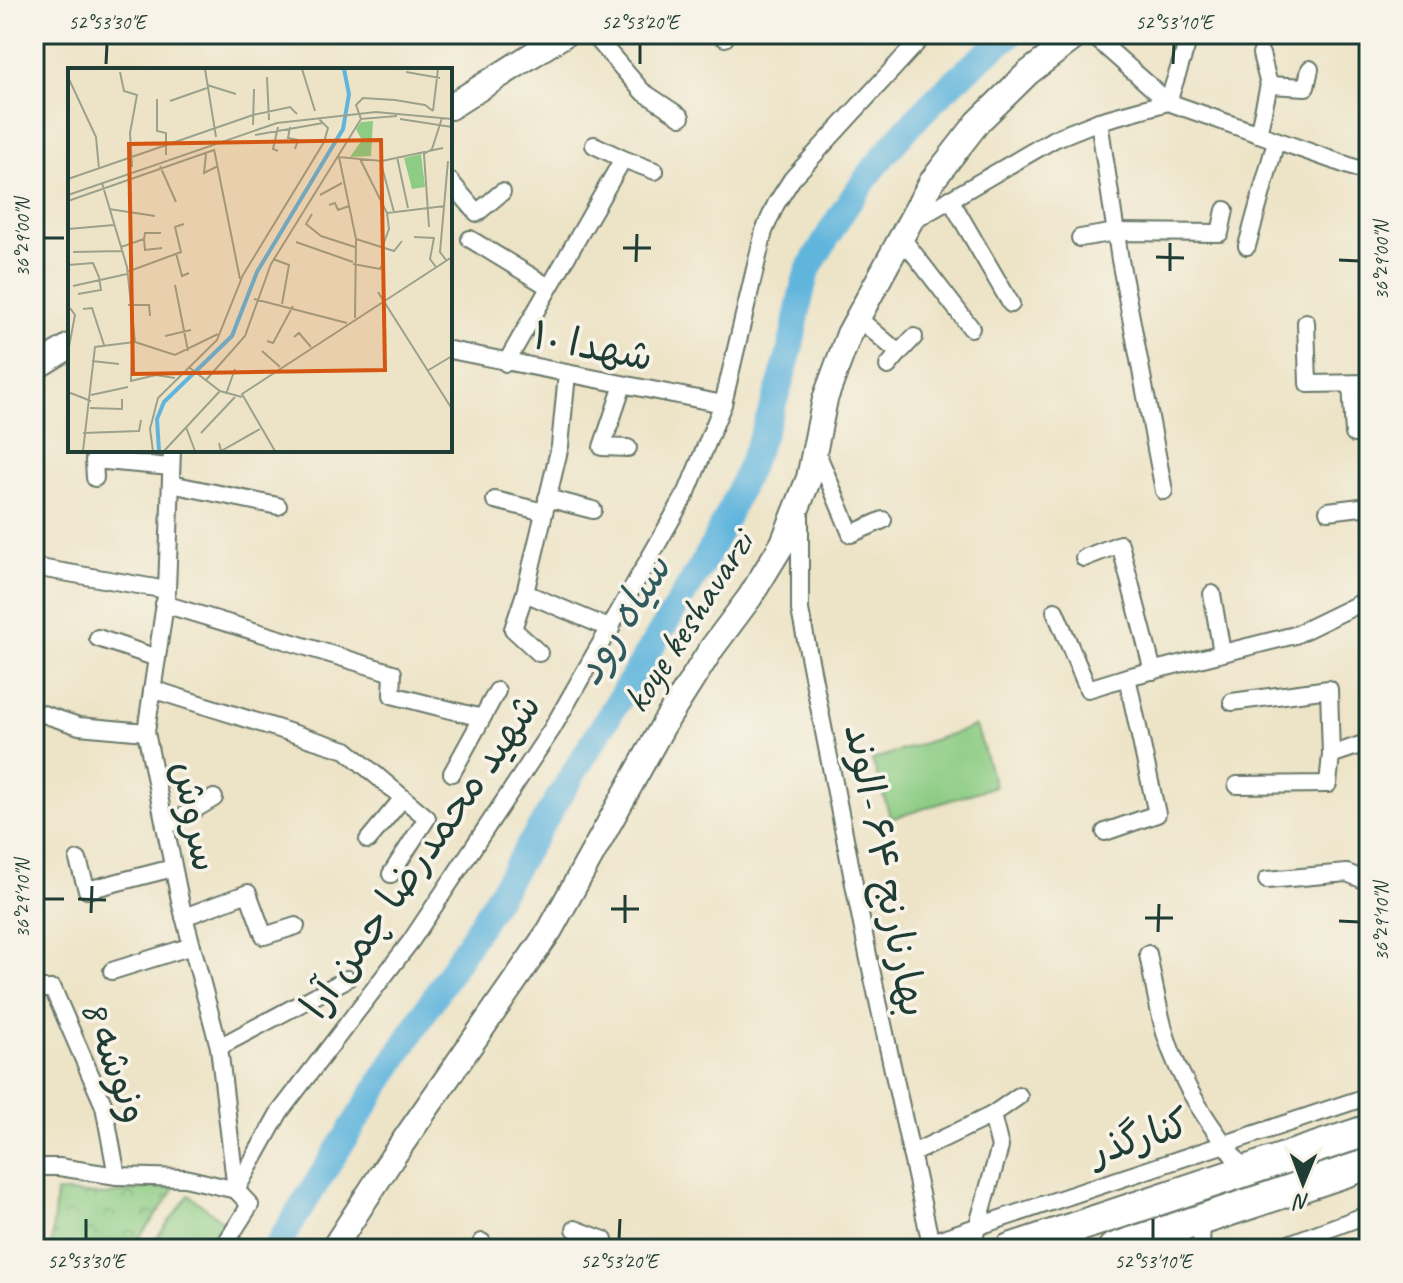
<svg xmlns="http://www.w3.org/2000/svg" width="1403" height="1283" viewBox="0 0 1403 1283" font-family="Caveat,'Playpen Sans Arabic',sans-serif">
<defs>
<pattern id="park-crowns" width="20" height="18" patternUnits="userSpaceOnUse" patternTransform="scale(2)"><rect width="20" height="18" fill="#8ccc84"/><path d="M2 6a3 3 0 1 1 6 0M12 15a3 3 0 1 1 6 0" fill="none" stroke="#72a76d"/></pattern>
</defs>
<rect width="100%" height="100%" fill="#f7f3e8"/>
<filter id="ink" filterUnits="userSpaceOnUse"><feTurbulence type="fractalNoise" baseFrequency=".0125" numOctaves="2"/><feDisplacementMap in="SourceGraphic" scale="16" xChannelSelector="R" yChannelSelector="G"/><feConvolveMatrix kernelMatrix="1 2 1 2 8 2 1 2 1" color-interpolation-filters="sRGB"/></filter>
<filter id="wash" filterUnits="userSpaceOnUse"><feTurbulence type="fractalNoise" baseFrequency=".006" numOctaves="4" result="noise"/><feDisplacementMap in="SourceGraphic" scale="32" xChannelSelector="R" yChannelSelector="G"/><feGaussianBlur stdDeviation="1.8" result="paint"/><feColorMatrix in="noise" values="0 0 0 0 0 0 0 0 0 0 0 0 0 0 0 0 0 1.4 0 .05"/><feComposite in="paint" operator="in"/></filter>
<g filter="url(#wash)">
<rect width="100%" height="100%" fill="#ede4c7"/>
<polygon fill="url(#park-crowns)" stroke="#56845c" stroke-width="2" points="146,1188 173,1188 173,1192 131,1249 51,1249 56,1192 105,1195"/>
<g fill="#8ccc84" stroke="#56845c" stroke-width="2">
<polygon points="976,726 995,786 891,819 872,760"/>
<polygon points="189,1195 225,1223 205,1249 148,1249"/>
</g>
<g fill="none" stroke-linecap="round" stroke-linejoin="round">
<path stroke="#61b5dd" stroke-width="26" d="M275 1249 488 912 705 560C739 495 769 427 788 357 796 329 798 300 807 273 811 262 820 251 825 241 870 162 938 88 1012 34"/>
</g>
</g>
<g filter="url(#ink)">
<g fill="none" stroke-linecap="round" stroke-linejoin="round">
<g stroke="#677767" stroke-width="20">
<g id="street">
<polyline points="593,34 642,91 681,117"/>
<polyline points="719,34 725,38"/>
<polyline points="1098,40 1168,102"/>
<polyline points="1269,85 1306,87 1310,69"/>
<polyline points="1168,102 1190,35"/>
<polyline points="1099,121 1120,260 1164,491"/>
<polyline points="1258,134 1269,85 1261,54"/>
<polyline points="594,145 623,159"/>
<polyline points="450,181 477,213 502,192"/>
<polyline points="950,199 1011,304"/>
<polyline points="913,221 1054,139 1099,121 1168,102 1369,173"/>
<polyline points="901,237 971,328"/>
<polyline points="1080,238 1116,232 1220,233 1225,210"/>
<polyline points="470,239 549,287"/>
<polyline points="1247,246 1276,141"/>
<polyline points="858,318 899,353 914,337"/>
<polyline points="1306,322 1308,384 1369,383"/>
<polyline points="450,350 723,404"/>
<polyline points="506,363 623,159 655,171"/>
<polyline points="888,366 899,353"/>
<polyline points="567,374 560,446 525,593 611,629"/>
<polyline points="1351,384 1354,434"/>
<polyline points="623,385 602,447 628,448"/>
<polyline points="816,450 851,534 883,520"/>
<polyline points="95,478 94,460 171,467"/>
<polyline points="171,484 278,506"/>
<polyline points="547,498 593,510"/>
<polyline points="495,500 544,512"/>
<polyline points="1328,511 1369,506"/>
<polyline points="800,512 800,610 868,955 932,1249"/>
<polyline points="1084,558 1120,544 1153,671"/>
<polyline points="34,567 167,590"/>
<polyline points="525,593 513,629 539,653"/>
<polyline points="1212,594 1222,653"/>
<polyline points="164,604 393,673 392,695 482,718"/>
<polyline points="1055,611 1088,689 1127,677"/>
<polyline points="98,638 157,658"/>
<polyline points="152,689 346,750 427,818 391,874"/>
<polyline points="1232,702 1329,689 1331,755"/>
<polyline points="34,711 79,726 146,732"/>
<polyline points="452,773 497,691"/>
<polyline points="1237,785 1328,784 1331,755 1369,742"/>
<polyline points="165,827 214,798"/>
<polyline points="1105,832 1157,814 1127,677 1295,635 1369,599"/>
<polyline points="368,840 403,798"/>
<polyline points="78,860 87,890 173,868"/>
<polyline points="1267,880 1347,873 1369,882"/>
<polyline points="184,917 248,893 264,936 296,926"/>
<path d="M1148 954C1153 980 1158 1008 1165 1033 1180 1084 1213 1131 1246 1172"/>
<polyline points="112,971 192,946"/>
<polyline points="34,989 53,989 104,1106 117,1176"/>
<polyline points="219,1047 347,979"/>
<polyline points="992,1115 1019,1096"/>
<polyline points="911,1154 992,1115 1000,1147 971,1249"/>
<polyline points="34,1167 59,1167 117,1176 185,1178 236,1190 219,1047 181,905 146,732 167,590 172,450"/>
<polyline points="575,1229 604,1240 602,1249"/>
<polyline points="931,1242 1369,1096"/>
<polyline points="222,1249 250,1205 236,1190 279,1113 411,941 552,729 687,492 723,404 764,231 776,204 792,179 925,34"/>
<polyline points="479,1249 482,1242"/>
<polyline points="1201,1249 1202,1219"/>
<polyline points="1275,1249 1369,1214"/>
</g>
</g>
<g stroke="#677767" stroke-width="28">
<g id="secondary">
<polyline points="450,107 565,34"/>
<polyline points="34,368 70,346"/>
<polyline points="333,1249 392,1158 550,930 664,724 712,648 750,597 783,543 809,478 825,399 849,334 932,181 978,122 1028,73 1079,34"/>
</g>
</g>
<g stroke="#677767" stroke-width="34">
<g id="highway">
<polyline points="1010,1249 1369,1130"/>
<polyline points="1113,1249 1369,1164"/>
</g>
</g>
<use href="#street" stroke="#fff" stroke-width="16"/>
<use href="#secondary" stroke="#fff" stroke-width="24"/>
<use href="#highway" stroke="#fff" stroke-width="30"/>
</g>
</g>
<path fill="none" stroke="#1f3d34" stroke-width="3" d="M106 64 107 44M640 64V44M1173 64 1174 44M44 238H64M623 248H651M1156 257 1184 258M1339 260 1359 261M636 262 637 234M1170 271V243M44 899H64M78 899 106 900M611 909H639M91 913 92 886M1145 918H1173M1339 921 1359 922M625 923V895M1158 932 1159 904M86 1239V1219M619 1239 620 1219M1153 1239V1219"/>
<g text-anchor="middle" stroke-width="7" stroke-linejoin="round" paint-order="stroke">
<g font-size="40" fill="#1f3d34" stroke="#f7f3e8">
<text transform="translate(593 345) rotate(11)" y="14">شهدا ۱۰</text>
<text transform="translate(687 621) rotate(-57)" y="14">koye keshavarzi</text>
<text transform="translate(197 816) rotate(79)" y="14">سروش</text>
<text transform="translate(420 855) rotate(-55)" y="14">شهید محمدرضا چمن آرا</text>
<text transform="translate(887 870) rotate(79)" y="14">بهارنارنج ۶۴ -الوند</text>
<text transform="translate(116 1061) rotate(70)" y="14">ونوشه 8</text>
<text transform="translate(1139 1136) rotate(-18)" y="14">کنارگذر</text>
</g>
<g font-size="42" font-style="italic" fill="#305b5e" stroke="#f7f3e8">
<text transform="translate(621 619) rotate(-58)" y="15">سیاه رود</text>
</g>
</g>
<g transform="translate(68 68)">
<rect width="384" height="384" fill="#ede4c7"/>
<path d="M305 53 303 88 282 89 294 72 288 61 293 54Z" fill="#8ccc84"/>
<path d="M353 86 357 119 344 121 336 90Z" fill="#8ccc84"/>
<path fill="none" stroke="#61b5dd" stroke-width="4" d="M91 383 89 351 96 334 164 268 189 204 275 61 281 26 276 1"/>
<path fill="none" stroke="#9ba18c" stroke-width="2" d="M137 1 148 69M234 1 247 43M52 4 56 23 69 27 62 65 64 99M338 4 372 10M0 9 28 69 31 101M199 9 201 52M139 17 168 26M89 31V63L98 65V87M102 33 139 20M365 43 370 1M329 48 293 51 288 37 295 30 327 32 357 37 365 43M332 51 384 59M185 57 186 21M210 59 205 81 210 83M222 59 220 70 230 72 227 81M187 67 255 55M146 81 172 211M138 86 136 105 150 98M329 89 340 140M292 91 319 145 321 161 315 177M92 98 108 134M314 99 326 144M0 111 185 47 222 39 229 46M0 127 209 55 308 44 384 51M252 127 274 115M0 133 146 82M261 137 267 135 270 142 281 138M41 141 87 148M319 145 377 138M244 146 238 156 253 168 287 179M361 159 356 86 364 81 374 50M0 161 46 157M346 169 366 170 362 191 368 199M76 171 77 182 94 180M288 171 326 183 334 173M228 174 285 194M53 179 76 171 77 165H93M5 184 54 183M108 185 114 208 121 205M205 191 221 197 214 236M378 192 372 184 380 93M285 196 312 201 315 195M0 197 25 195 31 209 33 222 10 226M59 204 113 184 107 159 116 156M107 217 120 283M5 218 59 206M310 224 384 341M186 231 279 255M60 237H81L82 248M15 241 24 240 36 277M287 250 288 171 271 89 314 93 375 80M97 268 123 262M226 269 231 265 243 279M199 273 205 275 225 238M67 274 107 287 150 266M64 275 63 313 88 307 107 310M194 283 212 299M0 284 7 247 2 240M24 293 51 296M122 300 152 323 174 329M359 303 384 288M138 312 177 268 203 196 293 51M0 324 23 333M158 326 167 301M23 327 60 319M22 340 54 341V331M118 359 127 383M15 365 71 363 73 352M133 365 167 329M151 375 153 383 192 361M15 383 27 279 67 274 59 199 34 115M85 383 82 361 90 330 149 272 175 207 256 74 260 60 251 51M96 383 152 323M207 383 174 326 384 189"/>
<path fill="#d45610" fill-opacity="0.15" stroke="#d45610" stroke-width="4" d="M313 72 317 302 65 306 61 76Z"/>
<rect width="384" height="384" fill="none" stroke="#1f3d34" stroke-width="4"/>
</g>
<rect width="1403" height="1283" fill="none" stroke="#f7f3e8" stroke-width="88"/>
<g transform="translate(1303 1183) rotate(181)" stroke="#f7f3e8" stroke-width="6" paint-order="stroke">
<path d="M0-6L14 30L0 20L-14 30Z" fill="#1f3d34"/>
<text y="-12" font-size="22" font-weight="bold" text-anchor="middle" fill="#1f3d34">N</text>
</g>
<rect x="44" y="44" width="1315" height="1195" fill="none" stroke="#1f3d34" stroke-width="3"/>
<g font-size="20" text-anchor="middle" fill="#1f3d34">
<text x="107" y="29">52°53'30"E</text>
<text x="640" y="29">52°53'20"E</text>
<text x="1174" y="29">52°53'10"E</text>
<text transform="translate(22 238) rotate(-90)" y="7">36°29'00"N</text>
<text transform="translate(1381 261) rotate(-90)" y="7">36°29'00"N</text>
<text transform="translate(22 899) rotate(-90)" y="7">36°29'10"N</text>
<text transform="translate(1381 922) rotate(-90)" y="7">36°29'10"N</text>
<text x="86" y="1268">52°53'30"E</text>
<text x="619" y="1268">52°53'20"E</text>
<text x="1153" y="1268">52°53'10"E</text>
</g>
</svg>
